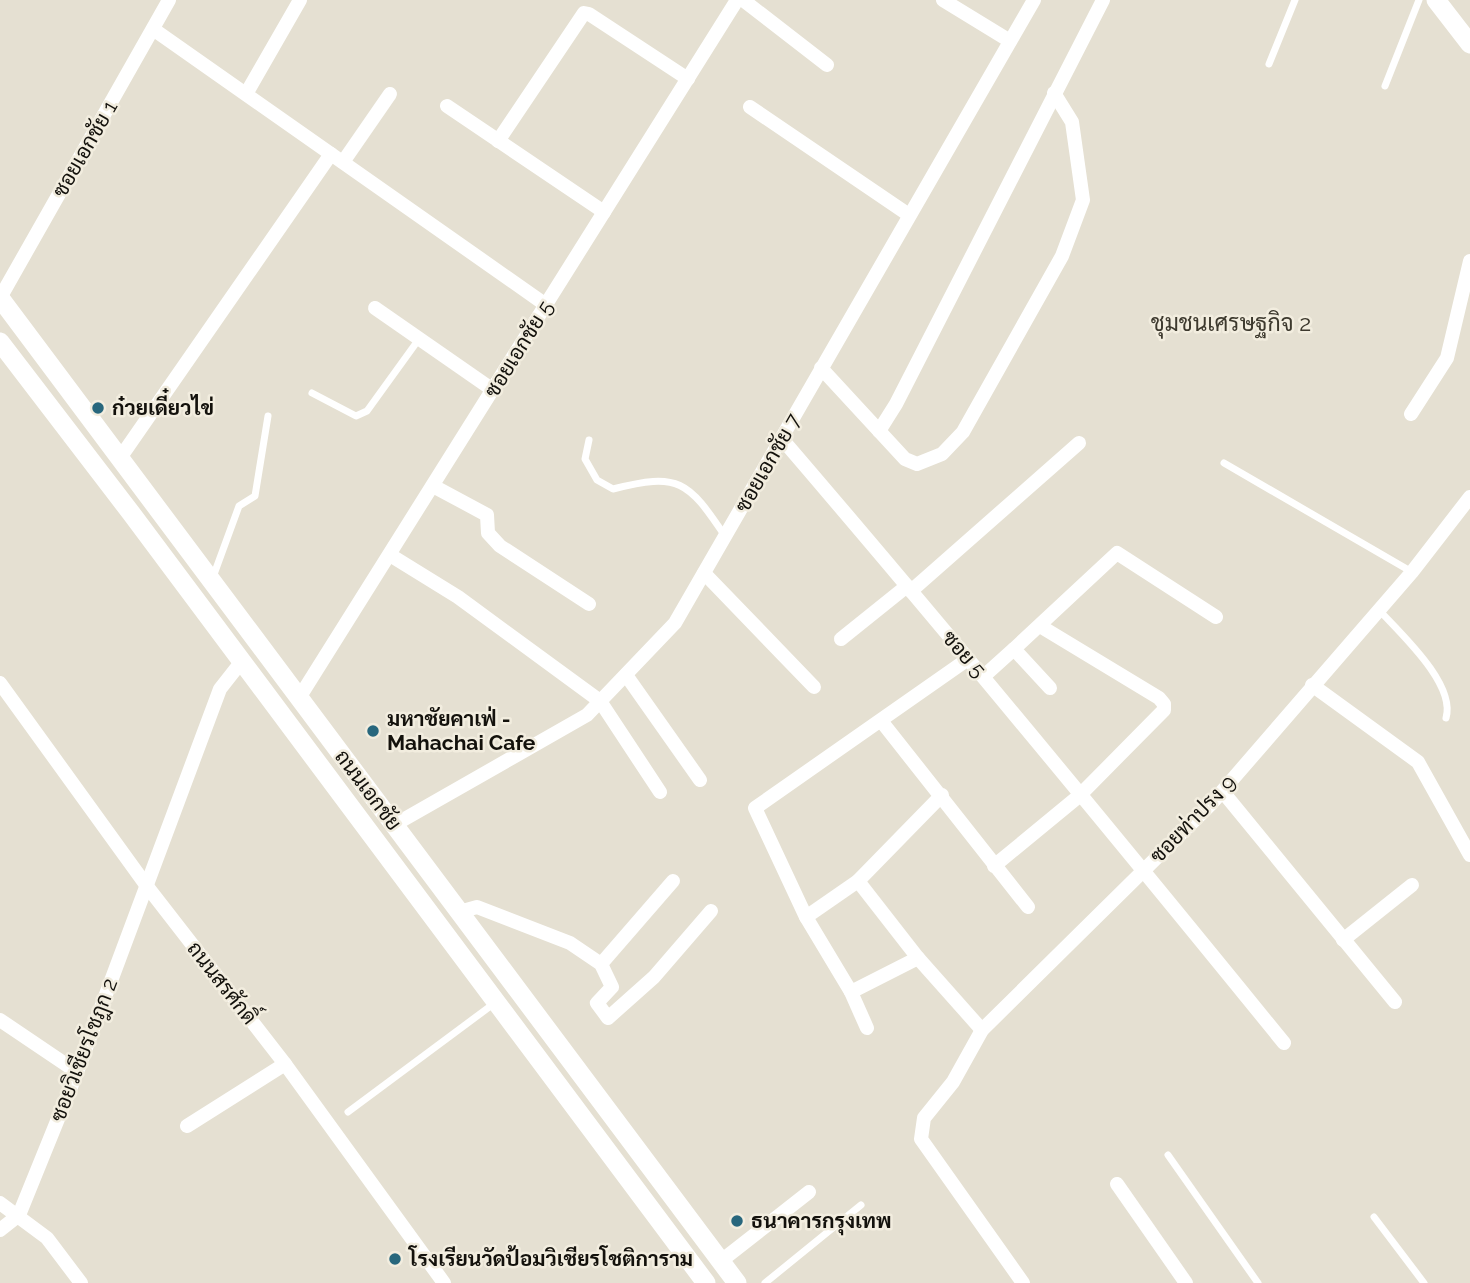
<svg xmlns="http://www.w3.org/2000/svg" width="1470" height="1283" viewBox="0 0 1470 1283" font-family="Raleway,Sarabun,sans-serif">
<rect width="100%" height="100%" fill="#e5e0d2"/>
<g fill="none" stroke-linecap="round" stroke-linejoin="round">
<g stroke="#fff" stroke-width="7">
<polyline points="1269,64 1295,0"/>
<polyline points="1385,86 1419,0"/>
<polyline points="312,393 356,416 367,411 419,339"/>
<path d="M589 440 585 459 597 480 613 489C679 472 688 481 725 536"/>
<polyline points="1224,463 1412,572"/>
<polyline points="213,577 239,506 255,496 268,416"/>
<path d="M1379 610C1401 634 1456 684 1446 718"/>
<polyline points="348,1112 496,1002"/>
<polyline points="1168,1155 1258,1283"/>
<polyline points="1374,1217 1424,1283"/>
<polyline points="765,1283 861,1205"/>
</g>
<g stroke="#fff" stroke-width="14">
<polyline points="743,0 827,65"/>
<polyline points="943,0 1010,41"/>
<polyline points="153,29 546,305"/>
<polyline points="246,94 300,0"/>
<polyline points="447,106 604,212"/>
<polyline points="750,107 909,215"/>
<polyline points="498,141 584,13 589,14 688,79"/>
<polyline points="343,162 390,94"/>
<polyline points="0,298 169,0"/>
<polyline points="375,308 493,390"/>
<polyline points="821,368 905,459 917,464 942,454 963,432 1062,256 1083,200 1072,122 1054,93"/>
<polyline points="1411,414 1447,358 1470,261"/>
<polyline points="879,431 896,404 1103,0"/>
<path d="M782 439C953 638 1119 840 1284 1043"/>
<polyline points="120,458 331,154"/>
<polyline points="433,486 487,515 488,533 500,546 589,604"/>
<polyline points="390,555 458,597 600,701 660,792"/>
<polyline points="704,573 814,687"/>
<polyline points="911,591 1079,443"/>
<polyline points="841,639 907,586"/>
<polyline points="626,675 700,780"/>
<polyline points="984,676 1014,649"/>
<polyline points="0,683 146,885 285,1064 444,1283"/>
<polyline points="1312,685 1418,762 1470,855"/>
<polyline points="1050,688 1014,649 1117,553 1216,617"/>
<polyline points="299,698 737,0"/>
<polyline points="882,722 1028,907"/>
<polyline points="1223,792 1395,1002"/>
<polyline points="394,825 587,715 675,623 1034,0"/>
<polyline points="994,866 1079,796 1164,710 1164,704 1159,698 1040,626"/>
<polyline points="858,881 918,958 982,1030"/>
<polyline points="459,912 477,907 570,943 601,964 612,987 597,1003 608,1018 654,977 711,911"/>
<polyline points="806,917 858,881 942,795"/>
<polyline points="1343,940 1412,885"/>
<polyline points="918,958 851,992 806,917 755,808 968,659"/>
<polyline points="601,964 673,881"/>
<polyline points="851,992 867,1028"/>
<polyline points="0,1020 77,1072"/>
<polyline points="187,1126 285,1064"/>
<polyline points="1117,1184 1186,1283"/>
<polyline points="0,1203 47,1238 81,1283"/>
<polyline points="0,1230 19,1215 77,1072 220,689 242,661"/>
<polyline points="721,1261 809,1192"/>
<polyline points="1023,1283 921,1139 924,1118 953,1082 982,1030 1212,803 1412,572 1470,497"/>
</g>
<g stroke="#fff" stroke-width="19">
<polyline points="1436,0 1470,44"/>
<polyline points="0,298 737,1283"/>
<polyline points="0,342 131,513 706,1283"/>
</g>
</g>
<g fill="#28677d" stroke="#f2eddf" stroke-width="2.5">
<circle cx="98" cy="408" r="7"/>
<circle cx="373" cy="731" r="7"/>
<circle cx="737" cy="1221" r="7"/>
<circle cx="395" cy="1259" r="7"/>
</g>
<g text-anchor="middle" stroke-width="5" stroke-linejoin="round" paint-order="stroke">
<g font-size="21" fill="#13110c" stroke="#f2eddf">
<text transform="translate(85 149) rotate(-60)" y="7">ซอยเอกชัย 1</text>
<text transform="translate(519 349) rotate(-58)" y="7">ซอยเอกชัย 5</text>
<text transform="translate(768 463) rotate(-60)" y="7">ซอยเอกชัย 7</text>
<text transform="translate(964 654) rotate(49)" y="7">ซอย 5</text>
<text transform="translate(368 790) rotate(53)" y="7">ถนนเอกชัย</text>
<text transform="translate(1193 819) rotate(-46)" y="7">ซอยท่าปรง 9</text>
<text transform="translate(222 983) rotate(52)" y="7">ถนนสรศักดิ์</text>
<text transform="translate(84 1050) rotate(-69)" y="7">ซอยวิเชียรโชฎก 2</text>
</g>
<g font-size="21" font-weight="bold" fill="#13110c" stroke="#f2eddf" text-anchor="start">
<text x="112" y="415">ก๋วยเดี๋ยวไข่</text>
<text x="387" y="726">มหาชัยคาเฟ่ -<tspan x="387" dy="24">Mahachai Cafe</tspan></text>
<text x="751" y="1228">ธนาคารกรุงเทพ</text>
<text x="409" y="1266">โรงเรียนวัดป้อมวิเชียรโชติการาม</text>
</g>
<g font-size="23" fill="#3d392e" stroke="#f2eddf">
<text x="1231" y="331">ชุมชนเศรษฐกิจ 2</text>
</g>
</g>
</svg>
